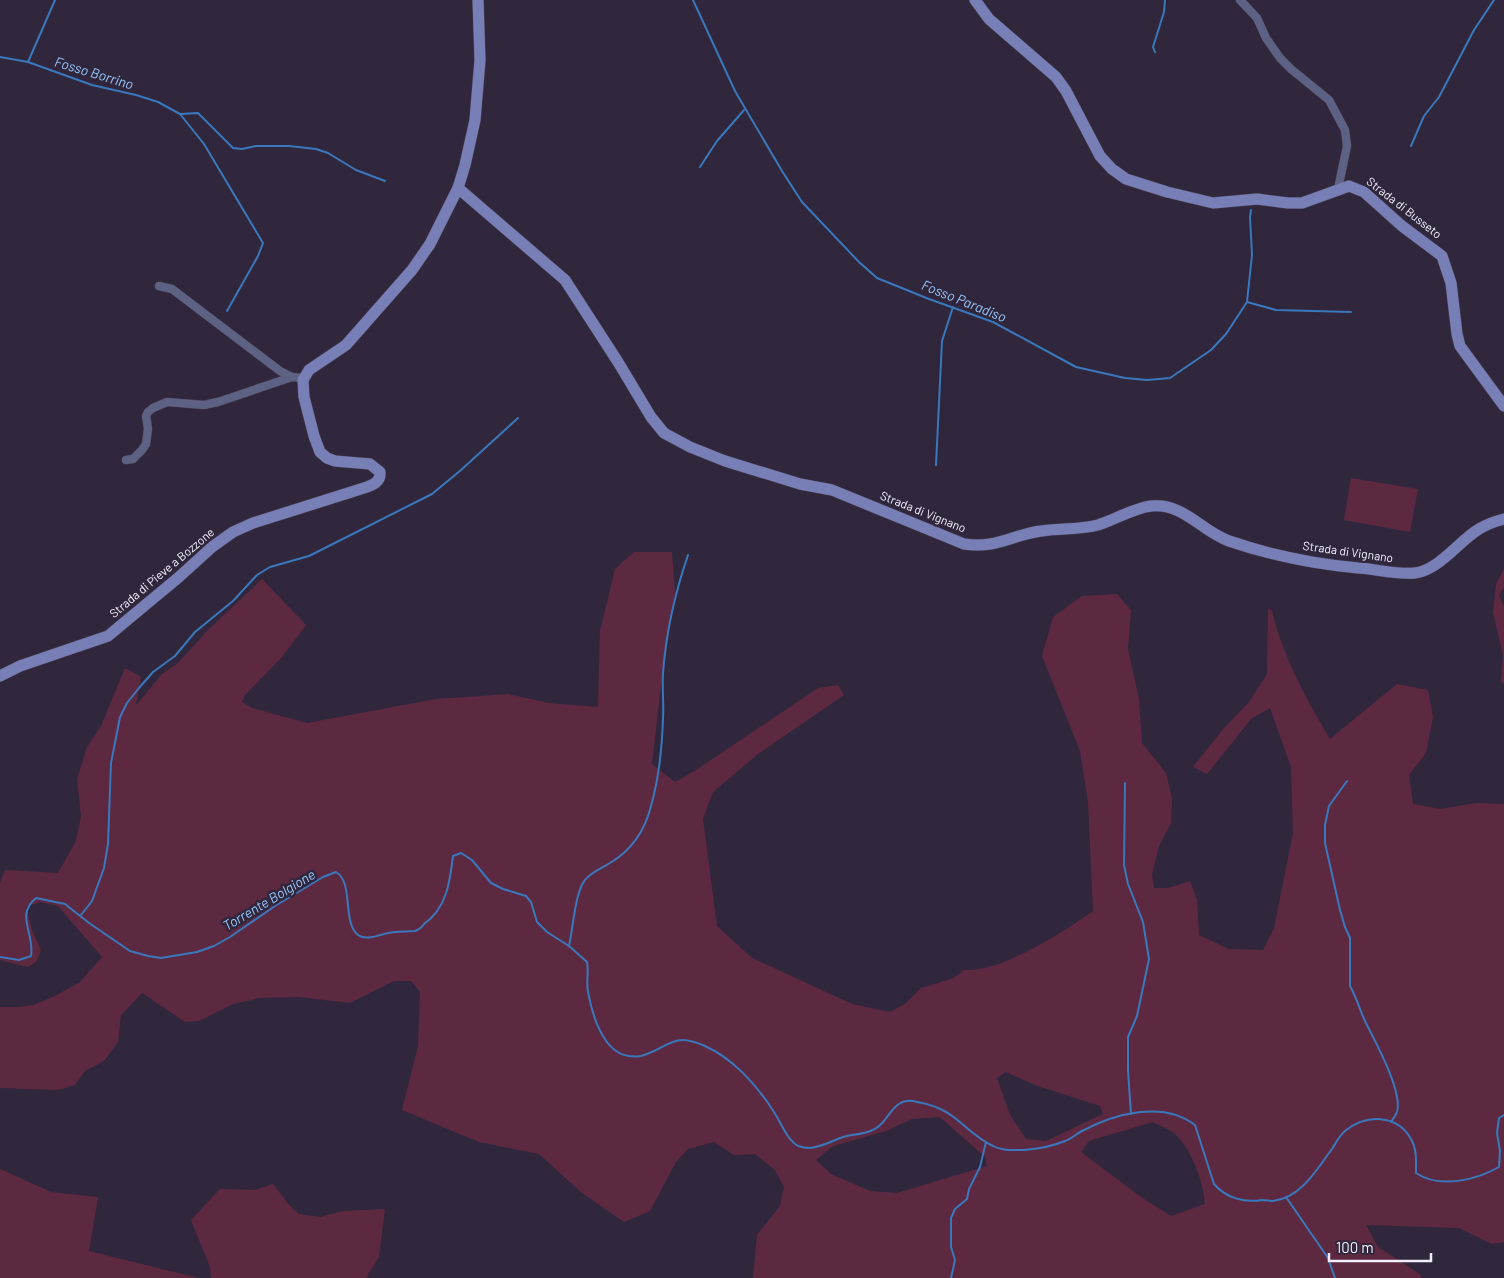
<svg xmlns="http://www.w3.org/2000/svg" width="1504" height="1278" viewBox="0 0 1504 1278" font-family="Barlow,sans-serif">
<rect width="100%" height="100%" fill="#30273d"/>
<g fill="#5d2941" fill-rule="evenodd">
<polygon points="1351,478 1418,489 1410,532 1344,520"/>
<path d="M634 552H672L675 594 660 693 652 764 675 782 696 770 818 688 838 685 844 695 758 754 713 792 703 819 717 926 752 958 852 1004 890 1012 905 1004 921 988 954 978 964 970C1002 972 1062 933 1093 911L1088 802 1080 751 1042 656 1053 617 1082 596 1117 594 1131 610 1128 649 1139 699 1142 743 1166 773 1172 798 1171 823 1159 846 1152 874 1154 888H1168L1190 881 1197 900 1199 935 1229 949 1263 950 1274 928 1293 833 1291 767 1270 708 1251 719 1207 774 1193 767 1224 728 1249 702 1267 674 1268 608 1272 611C1283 657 1306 698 1330 739L1397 684 1428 690 1433 717 1426 753 1409 775 1413 804 1441 809 1476 803 1504 804V1242L1492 1244 1459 1228 1366 1225 1378 1247 1420 1274 1422 1278H753L757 1235 780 1206 784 1187 775 1170 755 1154 734 1155 714 1142 688 1149 676 1162 650 1211 624 1222 582 1193 539 1154 479 1142 402 1110 418 1046 420 992 411 981H394L350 1003 299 997 260 998 233 1004 199 1021 185 1022 142 993 121 1015 118 1042 104 1061 85 1071 75 1085 58 1090 0 1088V1007H19L34 1005 55 996 80 982 102 957 58 906 40 902 26 907 32 930 41 950 36 962 28 967 0 960V883L5 870 58 873 76 841 81 816 77 779 87 747 101 726 125 668 141 677 136 705 162 674 178 663 208 630 262 579 306 625 282 657 245 695 242 702 252 708 307 723 436 699 482 696 508 694 549 703 598 707 600 631 615 569ZM1006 1072 1035 1085 1100 1106 1103 1114 1046 1141 1026 1139 1010 1115 997 1078ZM940 1117 985 1157 987 1166 897 1193 870 1191 831 1174 816 1160 833 1146 886 1131 912 1119ZM1153 1122C1160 1126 1172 1130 1177 1136 1193 1153 1203 1181 1205 1204L1171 1216 1141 1197 1081 1152 1089 1141Z"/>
<polygon points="1504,569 1504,587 1499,595 1504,606 1504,684 1501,682 1503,655 1493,613 1496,584"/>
<polygon points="0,1169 51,1192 98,1197 89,1251 198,1278 0,1278"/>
<polygon points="273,1184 289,1205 299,1214 320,1217 343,1211 385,1209 379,1257 366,1278 211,1278 210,1267 191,1220 220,1189 255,1190"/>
</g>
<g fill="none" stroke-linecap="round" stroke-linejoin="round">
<g stroke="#3a78bd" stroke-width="2">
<polyline points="693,0 735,91 782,171 802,202 859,262 877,278 929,299 993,322 1076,367 1125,378 1147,380 1170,378 1211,350 1226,334 1247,302 1252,255 1250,217 1251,210"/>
<polyline points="1155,52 1153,47 1164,12 1165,0"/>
<polyline points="0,57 28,62 92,85 136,95 158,102 180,114 204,144 263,243 258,256 227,311"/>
<polyline points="28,62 55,0"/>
<polyline points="180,114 198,113 233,148 242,149 256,146 289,146 316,149 328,153 356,170 385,181"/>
<polyline points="1411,146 1424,116 1439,97 1474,30 1494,0"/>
<polyline points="700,167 717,141 744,110"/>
<polyline points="1247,302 1276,310 1351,312"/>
<polyline points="936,465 942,341 953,307"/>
<path d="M1347 781 1329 806 1325 825V843L1340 910 1345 927 1350 938V986C1357 998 1360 1012 1367 1025 1376 1043 1403 1092 1397 1112 1396 1115 1393 1119 1391 1122"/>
<polyline points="1125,783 1124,865 1128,884 1143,922 1149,959 1137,1016 1128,1037 1128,1071 1131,1114"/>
<polyline points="81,915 92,901 104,868 108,844 111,763 120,717 127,703 139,688 153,672 175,656 195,632 233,601 257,575 270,567 309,556 432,494 461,470 518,418"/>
<path d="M569 946C573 929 575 892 585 880 591 872 602 868 610 863 632 850 645 830 651 806 659 778 662 748 663 719 664 704 662 689 663 673 666 633 675 593 688 555"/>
<path d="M0 957 19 960 31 956C35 934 15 915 36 898L65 904 89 923 130 951 148 956 161 958 197 952 214 946 230 937 275 906 323 877 336 872C354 882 342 923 358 935 366 941 379 935 388 933 397 931 406 932 415 931 418 930 422 927 424 924 447 908 450 881 453 856L461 853 472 860 491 883 503 889 526 896 531 902 537 922 547 932 569 946 587 962C589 972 586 982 588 992 592 1014 603 1053 629 1056 633 1056 637 1057 641 1056 670 1048 671 1031 705 1046 732 1058 756 1084 772 1109 780 1120 786 1139 798 1146 801 1147 806 1148 810 1148 821 1147 832 1141 843 1137 854 1134 870 1134 879 1126 888 1119 894 1102 907 1101 911 1100 917 1102 922 1103 957 1110 965 1133 993 1146 1002 1151 1014 1150 1024 1150 1037 1149 1053 1146 1065 1141 1071 1139 1076 1134 1082 1131 1114 1114 1163 1100 1195 1125L1214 1184C1226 1198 1244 1203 1262 1200 1266 1200 1270 1201 1273 1201 1301 1198 1317 1169 1332 1149 1336 1143 1339 1136 1345 1131 1366 1114 1397 1114 1411 1139 1417 1149 1416 1161 1416 1173 1440 1189 1476 1180 1499 1167L1500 1151 1497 1133 1499 1118 1504 1115"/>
<polyline points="1286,1197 1328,1258 1335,1278"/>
<polyline points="951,1278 955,1260 951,1247 951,1218 955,1209 967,1199 969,1189 980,1167 986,1142"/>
</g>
<g stroke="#4b4358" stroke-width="9">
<g id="street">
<polyline points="1240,0 1257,18 1266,38 1280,58 1291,69 1329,100 1345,130 1347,146 1338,189"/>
<polyline points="159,286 172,289 280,371 292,377"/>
<polyline points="126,460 133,459 142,450 146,444 148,429 146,416 148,412 153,408 167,402 204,405 218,402 292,377 304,378"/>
</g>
</g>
<g stroke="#4b4358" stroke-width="12">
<g id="secondary">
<polyline points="975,0 989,19 1056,77 1066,91 1100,156 1112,169 1126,179 1167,192 1213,203 1257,199 1288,203 1302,203 1349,186 1364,192 1402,226 1442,256 1451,283 1457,334 1460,346 1504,406"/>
<path d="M458 188 565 280 618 362 651 417 664 433 690 447 725 461 800 484 832 490 964 544C997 549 1011 535 1041 531 1060 528 1079 530 1098 525 1114 520 1134 508 1151 506 1184 503 1201 531 1229 541 1270 555 1315 564 1358 568 1377 569 1396 575 1415 573 1439 570 1459 541 1479 529 1487 524 1496 521 1504 519"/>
<path d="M0 676 20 666 108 636 179 577 212 547 233 532 253 523 364 488C373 485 381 482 380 472L370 464 335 461 327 458 320 452 314 436 304 397 303 380 309 370 346 345 412 270 430 244 458 188 465 165 475 120 480 60 478 0"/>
</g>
</g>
<use href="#street" stroke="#5d6285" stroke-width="8"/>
<use href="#secondary" stroke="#787fb7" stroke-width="11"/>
</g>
<g text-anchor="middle" stroke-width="5" stroke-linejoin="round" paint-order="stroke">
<g font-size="12" fill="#f3edfc" stroke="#30273d">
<text transform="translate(1404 208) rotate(38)" y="4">Strada di Busseto</text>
<text transform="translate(923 512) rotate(22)" y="4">Strada di Vignano</text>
<text transform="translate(1348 552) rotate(8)" y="4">Strada di Vignano</text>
<text transform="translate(162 573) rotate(-40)" y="4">Strada di Pieve a Bozzone</text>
</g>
<g font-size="14" font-style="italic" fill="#96c5fc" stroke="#30273d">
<text transform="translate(94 73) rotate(17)" y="5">Fosso Borrino</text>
<text transform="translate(964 301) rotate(22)" y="5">Fosso Paradiso</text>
<text transform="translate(269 900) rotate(-31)" y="5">Torrente Bolgione</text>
</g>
</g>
<path d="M1329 1253v8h102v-8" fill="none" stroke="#f3edfc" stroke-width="2.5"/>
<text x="1336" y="1253" font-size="15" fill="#f3edfc" stroke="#30273d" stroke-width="4" paint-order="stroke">100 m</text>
</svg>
